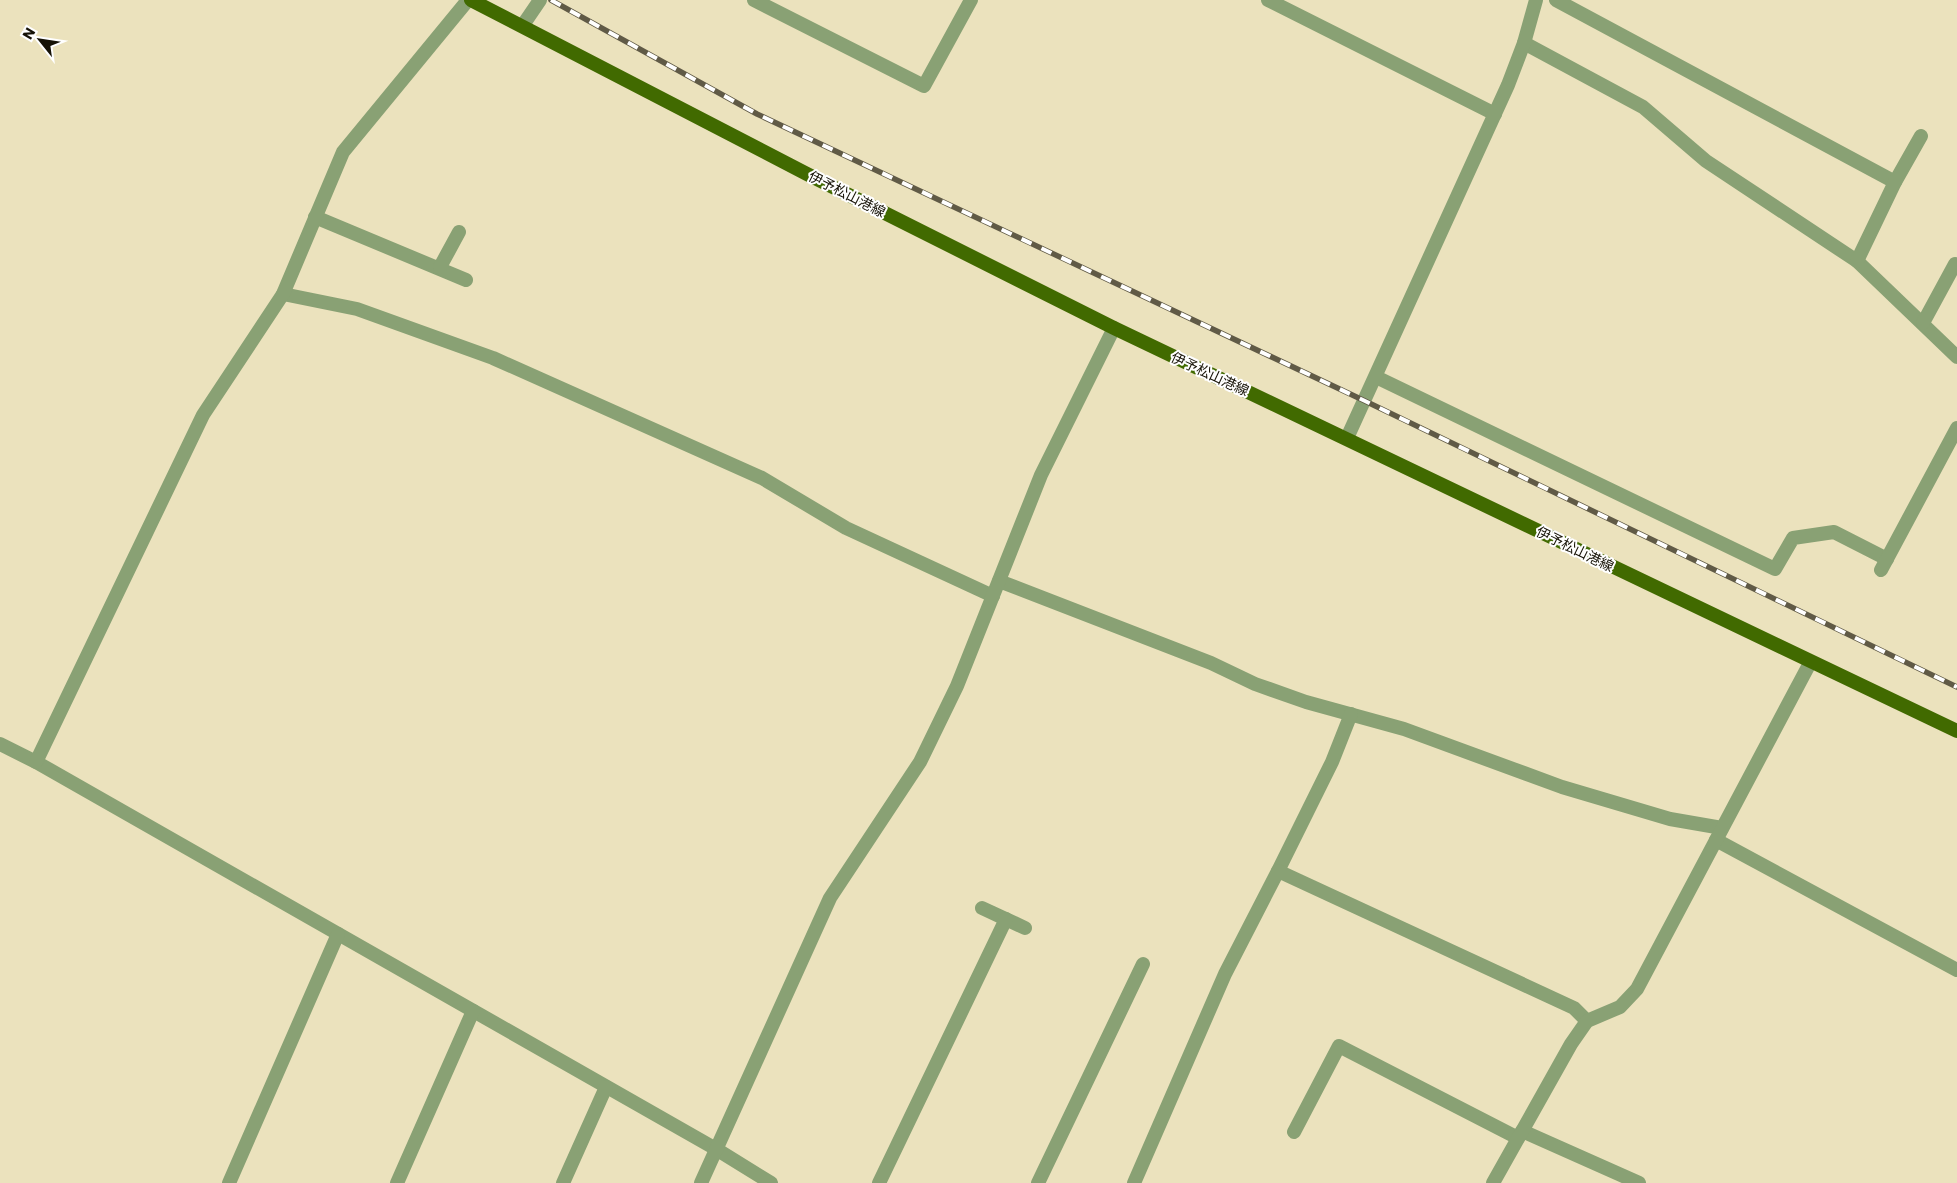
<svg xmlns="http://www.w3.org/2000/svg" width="1957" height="1183" viewBox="0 0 1957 1183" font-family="Poppins,'Noto Sans JP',sans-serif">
<rect width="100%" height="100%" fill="#ebe2bd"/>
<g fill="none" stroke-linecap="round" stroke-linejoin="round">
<g stroke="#89a174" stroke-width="14">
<polyline points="754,0 924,86 971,0"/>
<polyline points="1268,0 1495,114"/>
<polyline points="1556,0 1895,182"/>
<polyline points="523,25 540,0"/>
<polyline points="1524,43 1643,107 1706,161 1857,261 1957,357"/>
<polyline points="315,217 466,280"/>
<polyline points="1857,261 1895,182 1921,136"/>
<polyline points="440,267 459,232"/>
<polyline points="283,294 357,309 493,358 762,478 846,528 993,596"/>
<polyline points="1923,323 1955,264"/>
<polyline points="1376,377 1775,569 1793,538 1834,532 1887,559"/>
<polyline points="1347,438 1508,85 1524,43 1536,0"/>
<polyline points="1881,570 1957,428"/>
<polyline points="999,581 1211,663 1255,684 1306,702 1404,729 1562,787 1670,819 1722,828"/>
<polyline points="0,744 36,762 716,1149 771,1183"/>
<polyline points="36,762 203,415 283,294 343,152 468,0"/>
<polyline points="1716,840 1957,970"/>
<polyline points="1278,871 1332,762 1351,714"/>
<polyline points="982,908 1025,928"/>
<polyline points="1522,1131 1639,1183"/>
<polyline points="1294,1132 1339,1046 1518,1138"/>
<polyline points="229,1183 338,934"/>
<polyline points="397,1183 473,1011"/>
<polyline points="563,1183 606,1087"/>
<polyline points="701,1183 830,898 920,762 957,686 1041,475 1114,328"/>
<polyline points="879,1183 1006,919"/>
<polyline points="1038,1183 1143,964"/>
<polyline points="1134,1183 1225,974 1278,871 1574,1008 1587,1021"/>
<polyline points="1493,1183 1571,1044 1587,1021 1620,1007 1637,989 1810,663"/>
</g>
<polyline stroke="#416a00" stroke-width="14" points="471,0 807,174 1114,328 1957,731"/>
<g stroke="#605a46" stroke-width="5.5">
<polyline id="rail" points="551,0 757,114 1365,401 1957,687"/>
</g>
<use href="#rail" stroke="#fff" stroke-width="4" stroke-dasharray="11" stroke-linecap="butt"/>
</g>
<g text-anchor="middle" stroke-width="4" stroke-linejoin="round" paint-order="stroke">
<g font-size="14" fill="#161206" stroke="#fff">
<text transform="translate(847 194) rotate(27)" y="5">伊予松山港線</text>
<text transform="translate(1210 374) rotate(25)" y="5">伊予松山港線</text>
<text transform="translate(1575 549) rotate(26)" y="5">伊予松山港線</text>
</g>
</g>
<g transform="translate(40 40) rotate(300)" stroke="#ffffff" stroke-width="4" paint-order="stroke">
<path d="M0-4L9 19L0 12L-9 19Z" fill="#161206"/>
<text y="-8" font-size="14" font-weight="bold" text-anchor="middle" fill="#161206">N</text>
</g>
</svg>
